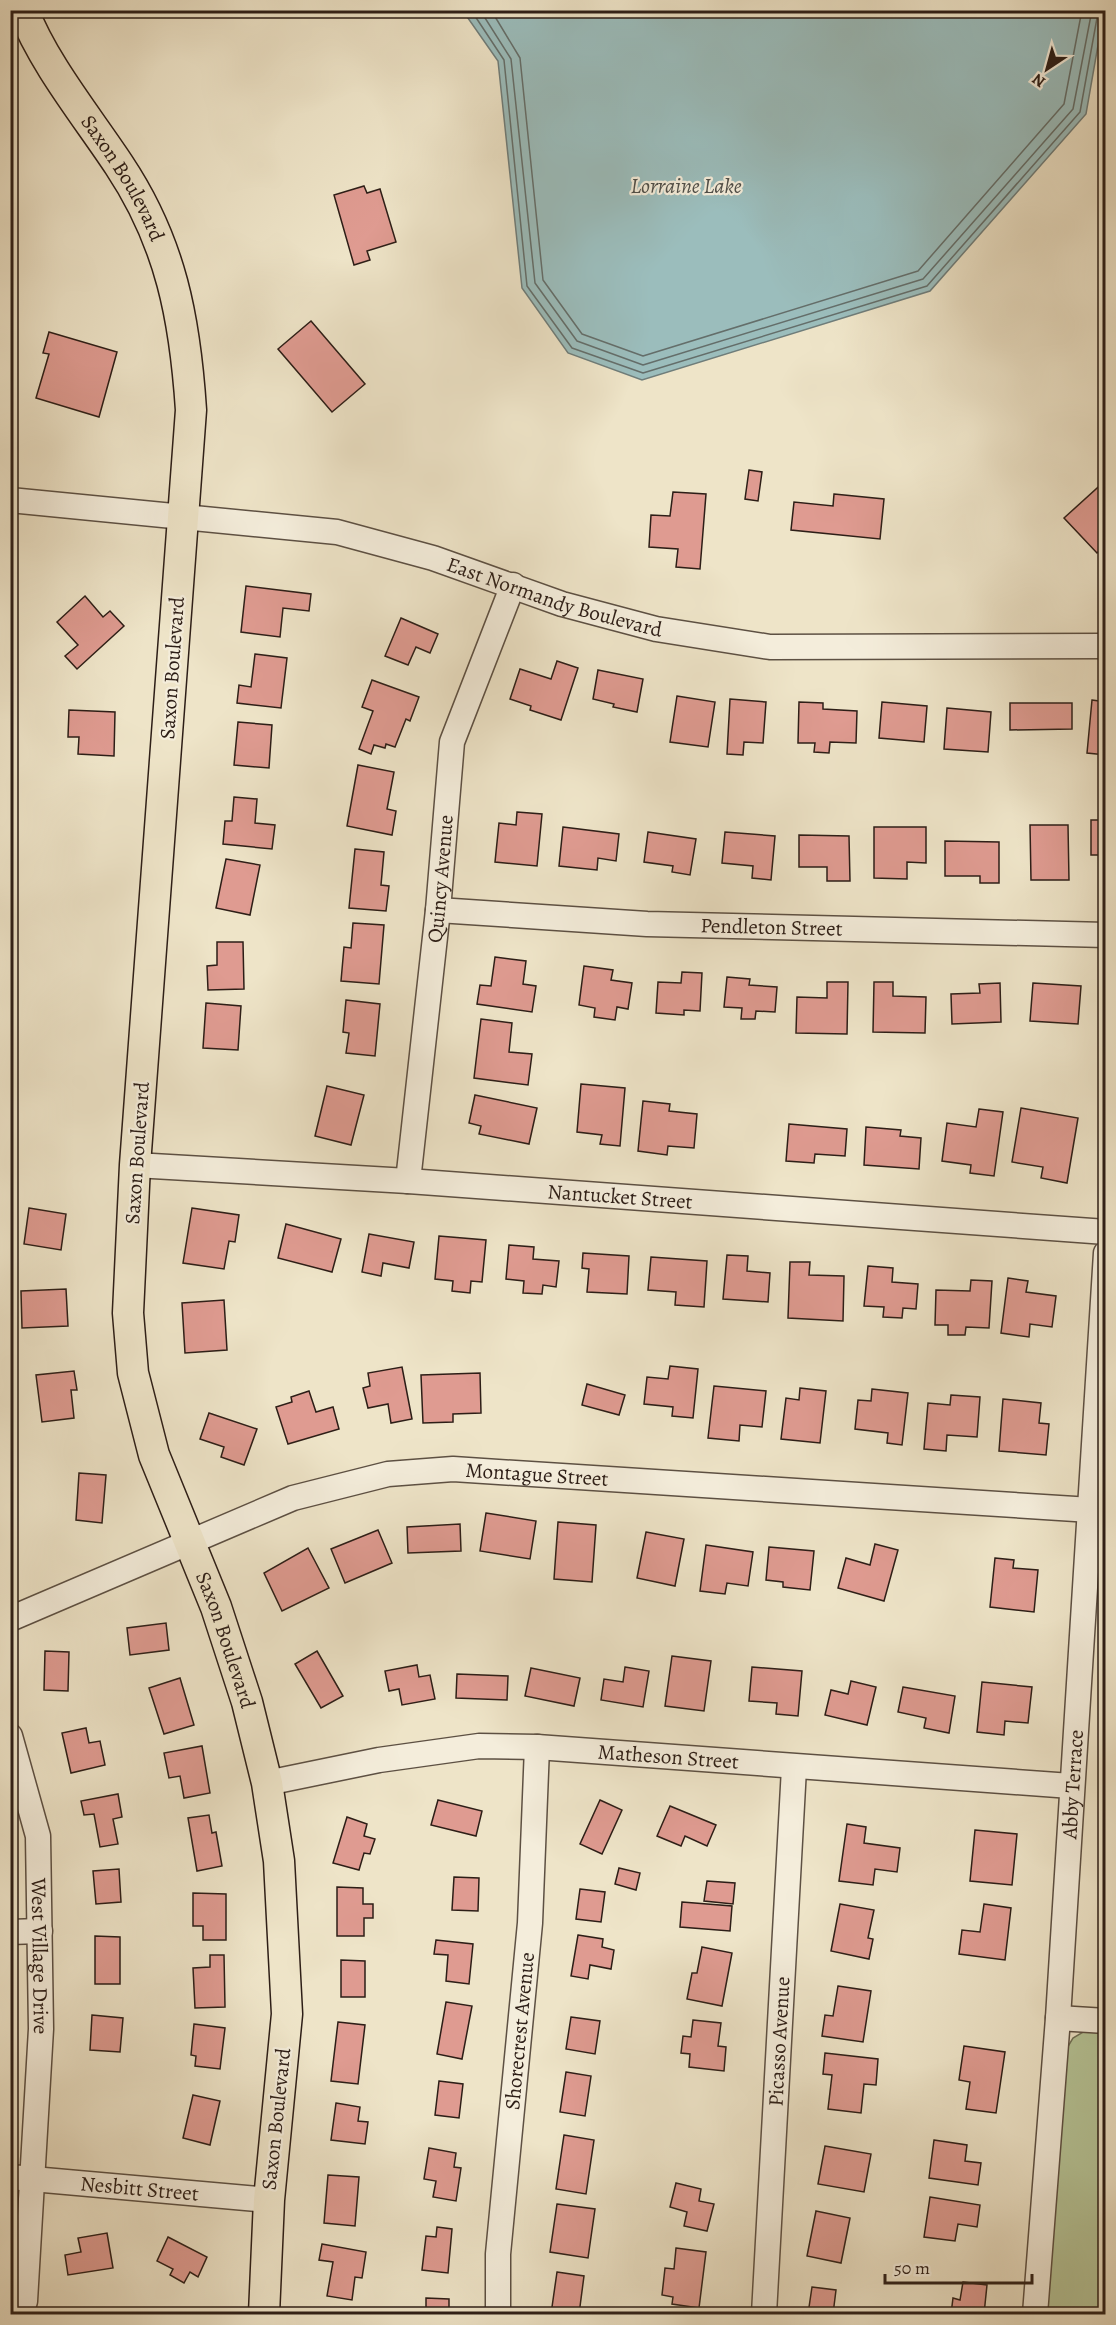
<svg xmlns="http://www.w3.org/2000/svg" width="1116" height="2325" viewBox="0 0 1116 2325" font-family="Alegreya,serif">
<rect width="100%" height="100%" fill="#eee4c8"/>
<filter id="stains"><feTurbulence type="fractalNoise" baseFrequency=".00333" numOctaves="4"/><feColorMatrix values="0 0 0 0 .2 0 0 0 0 .09 0 0 0 0 .02 0 0 0 .5 -.17"/></filter>
<radialGradient id="worn" r=".72"><stop offset=".6" stop-color="#630" stop-opacity="0"/><stop offset="1" stop-color="#630" stop-opacity=".3"/></radialGradient>
<polygon fill="#b6c598" stroke="#727258" stroke-width="1.5" points="1090,2028 1105,2029 1105,2314 1046,2314 1064,2053 1073,2038"/>
<polygon fill="#9bbdbc" stroke="#6f7d7a" stroke-width="1.5" points="463,11 1104,11 1086,114 930,291 642,380 568,353 522,288 498,61"/>
<g fill="none" stroke-linecap="round" stroke-linejoin="round">
<g stroke="#646e6a" stroke-width="1.5">
<polyline points="471,10 504,60 527,286 572,348 643,373 927,286 1080,112 1097,18 1100,13 1106,12"/>
<polyline points="480,10 511,59 535,283 577,341 643,365 923,279 1073,109 1092,10"/>
<polyline points="491,10 520,58 543,280 582,334 643,356 918,271 1064,104 1082,10"/>
</g>
</g>
<g fill="#df9b91" stroke="#2d1e17" stroke-width="1.5">
<polygon points="364,186 367,193 380,189 396,242 367,251 370,260 354,265 334,195"/>
<polygon points="311,321 365,384 332,412 278,349"/>
<polygon points="49,332 117,352 99,417 36,398 49,354 43,353"/>
<polygon points="749,470 762,472 758,501 745,499"/>
<polygon points="1106,480 1106,545 1097,553 1064,518"/>
<polygon points="673,492 706,494 700,569 676,567 678,549 649,547 651,515 670,516"/>
<polygon points="834,494 884,499 880,539 791,530 794,502 833,506"/>
<polygon points="246,586 311,594 309,611 283,608 280,637 241,632"/>
<polygon points="85,596 103,617 110,611 124,626 77,669 65,656 78,645 57,622"/>
<polygon points="401,618 438,634 430,653 416,647 408,665 385,656"/>
<polygon points="255,654 287,658 281,708 237,703 239,685 251,687"/>
<polygon points="557,661 578,668 561,720 530,710 531,706 510,699 520,669 551,679"/>
<polygon points="598,670 643,679 637,712 613,707 614,704 593,699"/>
<polygon points="372,680 419,697 410,721 406,719 395,747 386,744 385,748 374,745 371,754 359,749 373,711 362,707"/>
<polygon points="677,696 715,702 708,747 670,742"/>
<polygon points="730,699 766,702 763,743 744,742 743,755 727,754"/>
<polygon points="1092,700 1106,702 1106,755 1087,753"/>
<polygon points="799,702 823,703 823,709 857,711 856,743 830,742 829,753 814,752 815,743 798,743"/>
<polygon points="882,702 927,706 924,742 879,738"/>
<polygon points="1010,703 1072,703 1072,729 1010,730"/>
<polygon points="947,708 991,712 988,752 944,749"/>
<polygon points="69,710 115,712 114,756 78,754 79,737 68,737"/>
<polygon points="238,722 272,725 269,768 234,765"/>
<polygon points="358,765 394,772 387,809 396,811 392,835 347,826"/>
<polygon points="234,797 257,799 255,823 275,825 272,849 223,844 225,821 232,821"/>
<polygon points="517,812 542,814 537,866 495,862 499,823 516,825"/>
<rect x="1091" y="820" width="15" height="35"/>
<polygon points="1030,825 1068,825 1069,880 1031,880"/>
<polygon points="563,827 619,834 616,861 598,858 597,870 559,866"/>
<polygon points="874,827 926,827 926,863 907,862 907,879 874,878"/>
<polygon points="648,832 696,839 690,875 672,872 673,866 644,862"/>
<polygon points="725,832 775,836 771,880 752,878 753,866 722,863"/>
<polygon points="799,835 849,836 850,881 827,881 827,867 799,867"/>
<polygon points="945,841 999,842 999,883 980,883 980,876 945,876"/>
<polygon points="355,849 384,852 381,885 389,886 386,911 349,908"/>
<polygon points="226,859 260,865 250,915 216,908"/>
<polygon points="353,923 384,925 379,984 341,981 344,947 351,948"/>
<polygon points="217,942 243,942 244,989 208,990 207,966 217,965"/>
<polygon points="495,957 526,961 523,984 536,986 532,1012 477,1004 480,985 491,986"/>
<polygon points="584,966 613,970 611,980 632,983 628,1009 617,1007 615,1020 594,1017 595,1008 579,1005"/>
<polygon points="682,972 702,973 700,1011 684,1010 684,1015 656,1013 658,982 681,983"/>
<polygon points="727,977 750,979 749,985 777,987 775,1012 756,1011 755,1019 741,1019 742,1008 724,1007"/>
<polygon points="827,982 848,982 847,1034 796,1033 797,997 827,998"/>
<polygon points="874,982 893,982 893,996 926,997 925,1033 873,1032"/>
<polygon points="1000,983 1001,1022 952,1024 951,994 980,993 979,984"/>
<polygon points="1033,983 1081,986 1078,1024 1030,1021"/>
<polygon points="346,1000 380,1004 375,1056 346,1053 349,1033 343,1032"/>
<polygon points="206,1003 241,1006 238,1050 203,1048"/>
<polygon points="481,1019 512,1023 509,1052 532,1054 528,1085 474,1078"/>
<polygon points="581,1084 625,1088 620,1146 600,1144 602,1135 577,1132"/>
<polygon points="327,1086 364,1095 351,1145 315,1136"/>
<polygon points="475,1095 537,1108 529,1144 479,1134 481,1126 469,1123"/>
<polygon points="643,1101 670,1104 669,1111 697,1114 694,1148 668,1146 667,1155 638,1151"/>
<polygon points="1021,1108 1078,1118 1067,1183 1041,1178 1043,1167 1012,1162"/>
<polygon points="979,1109 1003,1112 994,1176 970,1173 971,1165 942,1161 947,1123 976,1127"/>
<polygon points="789,1124 847,1129 845,1156 815,1154 814,1163 786,1161"/>
<polygon points="866,1127 901,1130 900,1136 921,1138 919,1169 864,1165"/>
<polygon points="29,1208 66,1214 61,1250 24,1244"/>
<polygon points="192,1208 239,1215 235,1242 229,1241 224,1269 183,1263"/>
<polygon points="286,1224 341,1239 332,1272 278,1258"/>
<polygon points="369,1234 414,1242 409,1268 383,1263 381,1276 362,1272"/>
<polygon points="439,1236 486,1240 482,1282 471,1281 470,1293 452,1291 453,1281 435,1279"/>
<polygon points="509,1245 534,1247 533,1259 559,1261 556,1287 543,1285 542,1294 523,1293 524,1281 506,1279"/>
<polygon points="583,1253 629,1256 627,1294 587,1292 589,1269 582,1268"/>
<polygon points="727,1255 748,1256 747,1271 770,1273 768,1302 723,1299"/>
<polygon points="651,1257 707,1261 704,1307 675,1305 676,1292 648,1290"/>
<polygon points="790,1262 810,1262 809,1275 844,1276 843,1321 788,1318"/>
<polygon points="868,1266 893,1268 892,1282 918,1284 916,1309 903,1308 902,1318 883,1317 884,1307 864,1306"/>
<polygon points="1008,1278 1028,1281 1026,1292 1056,1296 1052,1327 1030,1324 1029,1337 1001,1333"/>
<polygon points="971,1280 992,1281 989,1328 966,1327 965,1335 948,1335 948,1325 935,1325 936,1290 970,1291"/>
<polygon points="66,1289 68,1326 22,1328 21,1291"/>
<polygon points="224,1300 227,1350 185,1353 182,1303"/>
<polygon points="670,1366 698,1369 693,1418 672,1416 673,1407 644,1404 647,1377 668,1379"/>
<polygon points="402,1367 412,1419 391,1423 388,1404 368,1408 363,1388 370,1386 368,1373"/>
<polygon points="74,1371 77,1390 71,1390 74,1418 42,1422 36,1375"/>
<polygon points="480,1373 481,1413 453,1414 453,1422 423,1423 421,1375"/>
<polygon points="587,1384 625,1395 619,1415 582,1405"/>
<polygon points="714,1386 766,1391 762,1427 740,1425 739,1441 708,1438"/>
<polygon points="800,1388 826,1391 820,1443 781,1439 786,1398 799,1400"/>
<polygon points="872,1389 908,1393 902,1445 887,1443 888,1433 855,1429 858,1400 871,1401"/>
<polygon points="309,1391 316,1412 333,1407 339,1429 288,1444 276,1407 292,1402 291,1397"/>
<polygon points="951,1395 980,1397 977,1437 947,1435 946,1451 924,1449 928,1403 950,1405"/>
<polygon points="1003,1399 1041,1403 1039,1423 1049,1424 1046,1455 999,1451"/>
<polygon points="209,1413 257,1429 244,1465 221,1457 224,1447 200,1439"/>
<polygon points="79,1473 106,1475 102,1523 76,1520"/>
<polygon points="486,1513 536,1521 530,1559 480,1551"/>
<polygon points="558,1522 596,1525 592,1582 554,1579"/>
<polygon points="460,1524 461,1551 408,1553 407,1527"/>
<polygon points="378,1530 392,1563 345,1583 331,1549"/>
<polygon points="646,1532 684,1539 675,1586 637,1578"/>
<polygon points="875,1544 898,1550 884,1601 838,1588 846,1558 870,1565"/>
<polygon points="706,1545 753,1552 748,1586 727,1583 725,1594 700,1591"/>
<polygon points="769,1547 814,1551 810,1590 783,1587 783,1582 766,1580"/>
<polygon points="308,1548 329,1588 282,1611 264,1573"/>
<polygon points="995,1558 1014,1560 1013,1568 1038,1570 1034,1612 990,1607"/>
<polygon points="166,1623 169,1650 130,1655 127,1628"/>
<polygon points="45,1651 69,1652 68,1691 44,1690"/>
<polygon points="317,1651 343,1696 321,1708 295,1664"/>
<polygon points="672,1656 711,1661 704,1711 665,1706"/>
<polygon points="417,1665 419,1677 430,1675 435,1699 402,1705 399,1689 389,1691 385,1671"/>
<polygon points="625,1667 649,1671 643,1707 601,1700 604,1679 623,1682"/>
<polygon points="752,1667 802,1671 798,1716 776,1714 777,1703 749,1701"/>
<polygon points="531,1668 580,1678 574,1706 525,1696"/>
<polygon points="457,1674 508,1676 507,1700 456,1698"/>
<polygon points="180,1678 194,1725 164,1734 149,1688"/>
<polygon points="851,1681 876,1687 867,1725 825,1715 831,1690 848,1694"/>
<polygon points="982,1682 1032,1687 1028,1723 1005,1721 1004,1735 977,1732"/>
<polygon points="903,1687 955,1696 949,1733 924,1728 926,1718 898,1712"/>
<polygon points="86,1728 89,1743 100,1741 105,1765 71,1773 62,1733"/>
<polygon points="202,1746 210,1793 184,1798 180,1776 169,1778 164,1753"/>
<polygon points="118,1794 122,1817 113,1819 118,1844 100,1847 94,1814 84,1815 81,1801"/>
<polygon points="438,1800 482,1811 476,1836 431,1825"/>
<polygon points="600,1800 622,1810 602,1854 580,1844"/>
<polygon points="670,1806 716,1825 707,1846 685,1836 681,1846 657,1836"/>
<polygon points="209,1815 212,1833 216,1832 222,1866 197,1871 188,1818"/>
<polygon points="347,1817 367,1824 364,1836 375,1839 370,1854 364,1853 359,1870 333,1863"/>
<polygon points="847,1824 866,1827 864,1843 900,1848 897,1872 875,1869 873,1885 839,1881"/>
<polygon points="975,1830 1017,1834 1012,1885 970,1881"/>
<polygon points="619,1868 640,1873 636,1890 615,1884"/>
<polygon points="119,1869 121,1902 96,1904 93,1871"/>
<polygon points="454,1877 479,1878 478,1911 452,1910"/>
<polygon points="707,1881 735,1883 733,1904 704,1901"/>
<polygon points="337,1887 363,1888 363,1904 373,1904 373,1918 364,1918 364,1936 337,1936"/>
<polygon points="580,1889 605,1892 601,1922 576,1919"/>
<polygon points="193,1893 226,1894 226,1940 203,1940 203,1926 193,1926"/>
<polygon points="682,1902 732,1906 730,1931 680,1927"/>
<polygon points="840,1904 874,1910 868,1938 873,1939 869,1959 831,1951"/>
<polygon points="984,1904 1011,1908 1005,1960 959,1954 962,1930 980,1932"/>
<polygon points="578,1935 603,1939 602,1947 614,1950 611,1969 590,1965 588,1979 571,1976"/>
<polygon points="95,1936 120,1937 120,1984 95,1984"/>
<polygon points="436,1940 473,1944 469,1984 446,1981 448,1955 434,1954"/>
<polygon points="702,1947 732,1953 722,2006 687,1999 692,1973 697,1973"/>
<polygon points="210,1955 224,1955 225,2007 195,2008 193,1968 210,1967"/>
<polygon points="341,1960 365,1961 365,1997 341,1997"/>
<polygon points="838,1986 871,1991 863,2042 822,2036 825,2015 833,2016"/>
<polygon points="446,2002 472,2006 462,2059 437,2054"/>
<polygon points="92,2015 123,2018 120,2052 90,2050"/>
<polygon points="571,2017 600,2021 595,2054 566,2049"/>
<polygon points="693,2020 721,2023 718,2046 726,2047 724,2071 689,2067 690,2054 681,2053 683,2036 691,2037"/>
<polygon points="338,2022 365,2025 358,2084 331,2081"/>
<polygon points="194,2024 225,2028 220,2069 195,2066 196,2056 191,2055"/>
<polygon points="964,2046 1005,2052 996,2113 966,2109 970,2082 959,2080"/>
<polygon points="825,2053 878,2059 876,2085 864,2084 861,2113 828,2109 832,2075 823,2074"/>
<polygon points="566,2072 591,2076 585,2116 560,2112"/>
<polygon points="439,2081 463,2084 459,2118 435,2115"/>
<polygon points="193,2095 220,2101 210,2145 183,2138"/>
<polygon points="336,2103 360,2107 358,2121 368,2122 365,2144 331,2140"/>
<polygon points="564,2135 594,2140 586,2194 556,2189"/>
<polygon points="934,2140 967,2145 965,2161 981,2163 978,2185 929,2178"/>
<polygon points="825,2146 871,2154 864,2192 818,2184"/>
<polygon points="429,2148 456,2153 454,2167 461,2168 456,2201 433,2197 436,2181 424,2179"/>
<polygon points="328,2175 359,2177 355,2226 324,2223"/>
<polygon points="676,2183 701,2189 699,2201 714,2204 707,2231 684,2226 687,2212 670,2207"/>
<polygon points="930,2197 980,2205 977,2227 958,2224 955,2241 924,2237"/>
<polygon points="557,2204 595,2209 588,2258 550,2252"/>
<polygon points="816,2211 850,2218 841,2263 807,2256"/>
<polygon points="437,2227 452,2229 448,2273 422,2270 426,2236 436,2237"/>
<polygon points="107,2233 113,2268 68,2275 65,2255 81,2252 78,2238"/>
<polygon points="168,2237 207,2257 198,2277 190,2272 184,2283 170,2275 173,2269 157,2261"/>
<polygon points="322,2244 366,2252 362,2278 355,2277 352,2300 327,2296 333,2262 319,2260"/>
<polygon points="676,2248 706,2252 699,2308 672,2304 673,2297 662,2295 665,2268 674,2269"/>
<polygon points="557,2272 584,2276 579,2314 551,2314"/>
<polygon points="963,2282 987,2285 984,2314 951,2314 953,2298 960,2300"/>
<polygon points="812,2287 836,2290 833,2314 808,2314"/>
<polygon points="426,2298 449,2299 449,2314 426,2314"/>
</g>
<g fill="none" stroke-linecap="round" stroke-linejoin="round">
<g stroke="#5d5043" stroke-width="27">
<g id="minor">
<path id="s1" d="M10 500 337 532 433 558 562 604 656 629 770 647 1106 646"/>
<path id="s2" d="M438 910 647 924 1106 935"/>
<path id="s3" d="M135 1165 408 1181 1106 1232"/>
<path id="s4" d="M408 1181 438 910 452 742 513 585"/>
<path id="s5" d="M10 1619 293 1498 388 1474 453 1469 1091 1510"/>
<path id="s6" d="M10 1736 38 1836 41 2029 25 2301 21 2314"/>
<path id="s7" d="M267 1783 379 1760 479 1746 537 1747 1071 1786"/>
<polyline points="10,1932 40,1931"/>
<polyline points="1058,2018 1106,2021"/>
<path id="s8" d="M10 2177 269 2200"/>
<path id="s9" d="M498 2314V2254L530 1923 537 1747"/>
<path id="s10" d="M764 2314 794 1768"/>
<path id="s11" d="M1035 2314 1058 2018 1106 1253"/>
</g>
</g>
<g stroke="#2d1e17" stroke-width="33">
<g id="major">
<path id="s12" d="M23 10C43 63 88 118 119 165 171 243 185 319 191 410L135 1165 128 1313 133 1373 154 1455 216 1607 247 1702 267 1783 279 1861 287 2014 269 2200 264 2314"/>
</g>
</g>
<use href="#minor" stroke="#f4eddb" stroke-width="24"/>
<use href="#major" stroke="#eee4c8" stroke-width="30"/>
</g>
<g text-anchor="middle" stroke-width="4.5" stroke-linejoin="round" paint-order="stroke">
<g font-size="21" fill="#2d1e17" stroke="#f4eddb">
<text dy="7" stroke="none"><textPath href="#s12" startOffset="196">Saxon Boulevard</textPath></text>
<text dy="7" stroke="none"><textPath href="#s1" startOffset="556">East Normandy Boulevard</textPath></text>
<text transform="translate(172 668) rotate(-86)" y="7">Saxon Boulevard</text>
<text dy="7" stroke="none"><textPath href="#s4" startOffset="304">Quincy Avenue</textPath></text>
<text dy="7" stroke="none"><textPath href="#s2" startOffset="334">Pendleton Street</textPath></text>
<text transform="translate(137 1153) rotate(-86)" y="7">Saxon Boulevard</text>
<text dy="7" stroke="none"><textPath href="#s3" startOffset="486">Nantucket Street</textPath></text>
<text dy="7" stroke="none"><textPath href="#s5" startOffset="555">Montague Street</textPath></text>
<text dy="7" stroke="none"><textPath href="#s12" startOffset="1690">Saxon Boulevard</textPath></text>
<text dy="7" stroke="none"><textPath href="#s7" startOffset="405">Matheson Street</textPath></text>
<text dy="7" stroke="none"><textPath href="#s11" startOffset="531">Abby Terrace</textPath></text>
<text dy="7" stroke="none"><textPath href="#s6" startOffset="224">West Village Drive</textPath></text>
<text dy="7" stroke="none"><textPath href="#s9" startOffset="284">Shorecrest Avenue</textPath></text>
<text dy="7" stroke="none"><textPath href="#s10" startOffset="273">Picasso Avenue</textPath></text>
<text transform="translate(276 2119) rotate(-84)" y="7">Saxon Boulevard</text>
<text dy="7" stroke="none"><textPath href="#s8" startOffset="130">Nesbitt Street</textPath></text>
</g>
<g font-size="22" font-style="italic" fill="#4e4e49" stroke="#f4eddb">
<text x="686" y="193">Lorraine Lake</text>
</g>
</g>
<rect width="1116" height="2325" fill="none" stroke="#eee4c8" stroke-width="36"/>
<rect x="12" y="12" width="1092" height="2301" fill="none" stroke="#2d1e17" stroke-width="3"/>
<rect x="18" y="18" width="1080" height="2289" fill="none" stroke="#2d1e17" stroke-width="1.5"/>
<g transform="translate(1047 69) rotate(216)" stroke="#f4eddb" stroke-width="4.5" paint-order="stroke">
<path d="M0-4.5L10 22L0 15L-10 22Z" fill="#2d1e17"/>
<text y="-9" font-size="16" font-weight="bold" text-anchor="middle" fill="#2d1e17">N</text>
</g>
<path d="M885 2274v9h147v-9" fill="none" stroke="#2d1e17" stroke-width="3"/>
<text x="894" y="2274" font-size="18" fill="#2d1e17" stroke="#f4eddb" stroke-width="4.5" paint-order="stroke">50 m</text>
<rect width="100%" height="100%" filter="url(#stains)"/>
<rect width="100%" height="100%" fill="url(#worn)"/>
</svg>
